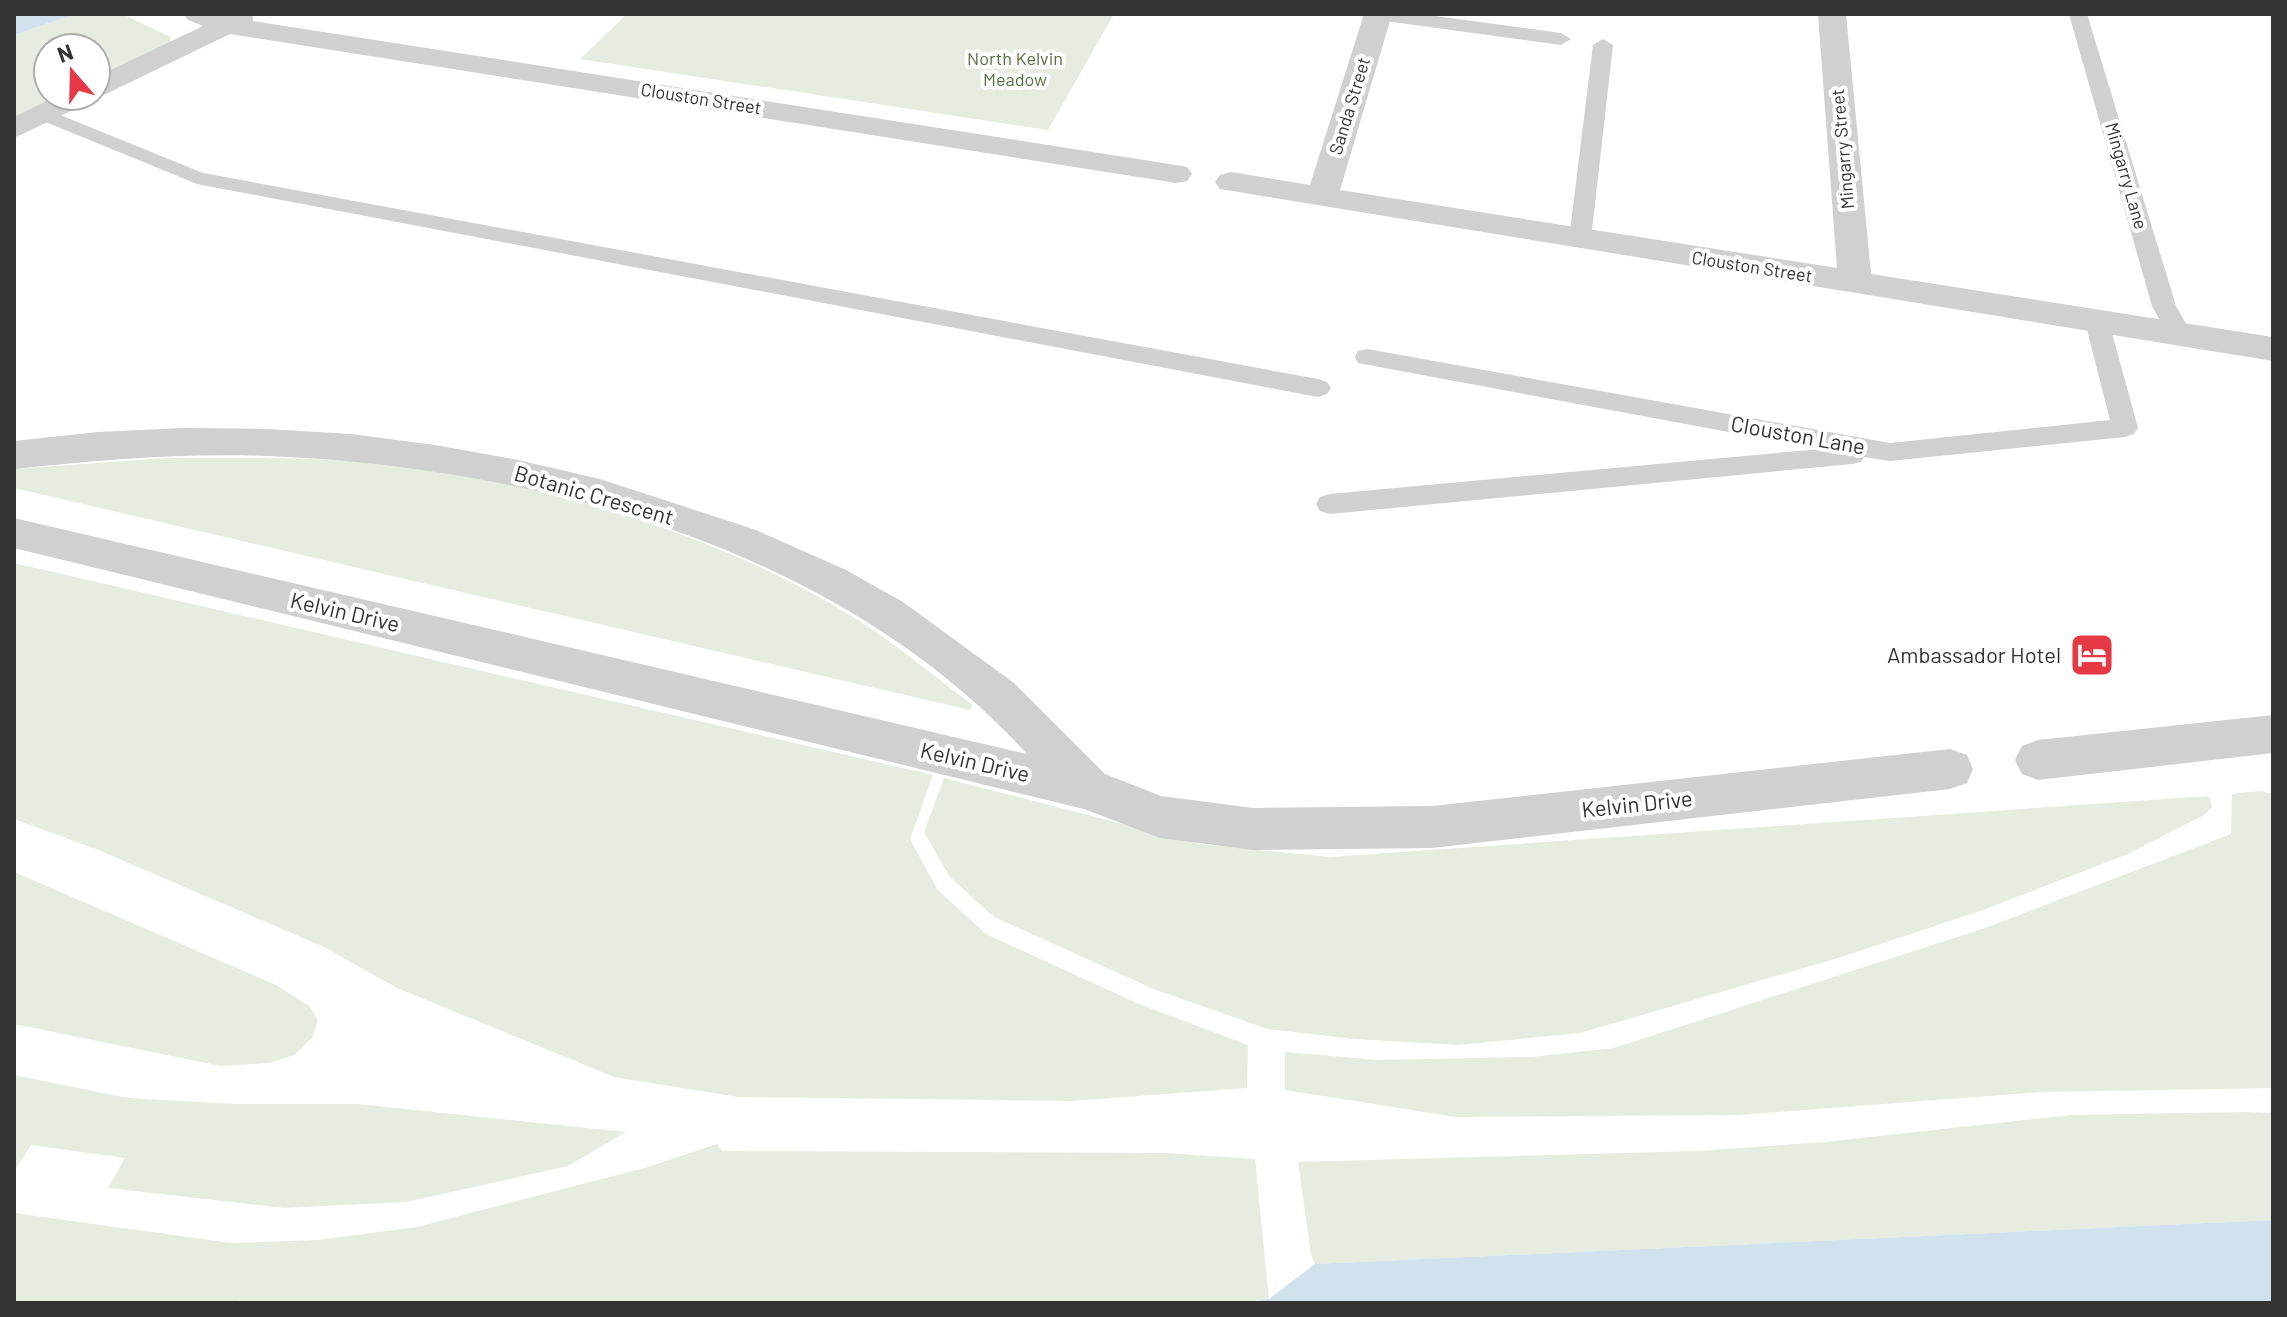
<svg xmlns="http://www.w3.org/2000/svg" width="2287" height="1317" viewBox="0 0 2287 1317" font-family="Barlow,sans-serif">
<rect width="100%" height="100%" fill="#fff"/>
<g fill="#e6ecdf">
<polygon points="75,14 122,14 171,37 168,46 96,82 96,48 48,48 48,96 69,96 14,124 14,35"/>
<polygon points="627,14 1114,14 1048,130 580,59"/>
<path d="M167 458C252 458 338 456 422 468 566 489 738 543 861 622 900 647 936 678 973 705L970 710 14 488V469Z"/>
<polygon points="14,563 933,775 910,839 937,889 986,934 1139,1004 1248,1045 1247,1088 1070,1101 738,1097 614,1077 397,988 324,947 96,849 14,819"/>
<polygon points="944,778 1200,844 1330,857 2209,796 2212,807 2204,815 2128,854 1983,910 1838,958 1580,1033 1459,1045 1354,1039 1268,1029 1156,990 994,917 950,877 924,832"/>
<polygon points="2260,791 2273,794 2273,1088 2041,1092 1738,1115 1456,1117 1285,1090 1285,1052 1377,1060 1531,1057 1614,1048 1985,928 2231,834 2232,794"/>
<polygon points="14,872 276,985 309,1006 318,1020 312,1038 294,1055 269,1063 221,1066 14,1024"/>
<polygon points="14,1075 128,1098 234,1104 358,1104 626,1132 568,1166 406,1202 284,1208 108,1188 125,1158 31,1145 14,1172"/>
<polygon points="2246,1112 2273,1113 2273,1220 1315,1264 1311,1255 1298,1162 1698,1151 1825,1142 2070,1115"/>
<polygon points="717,1144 722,1151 1165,1153 1255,1159 1269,1299 1241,1303 241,1303 240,1300 236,1303 14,1303 14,1213 231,1243 318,1240 417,1227 648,1167"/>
</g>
<g fill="#cfe2ee">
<polygon points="14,14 75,14 14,35"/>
<polygon points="2273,1220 2273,1303 1241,1303 1269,1299 1315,1264"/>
</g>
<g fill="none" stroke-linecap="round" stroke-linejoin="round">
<g fill="#d0d0d0" fill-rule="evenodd">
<polygon points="1369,14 1420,14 1561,33 1571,39 1561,45 1378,20"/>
<polygon points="2069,14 2087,14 2176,306 2192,335 2189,341 2171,341 2152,306"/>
<polygon points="1603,39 1613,45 1591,239 1588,244 1572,244 1569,239 1593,45"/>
<polygon points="43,108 203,173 1318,379 1327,382 1331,388 1327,394 1318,397 197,184 36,118 33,114 36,110"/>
<polygon points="2097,314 2106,316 2109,322 2138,428 2134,434 2125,437 1890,461 1864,457 1861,462 1852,464 1330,514 1320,511 1316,504 1320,497 1330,494 1820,449 1358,363 1355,357 1358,351 1367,349 1890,443 2110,420 2085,322 2088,316"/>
</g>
<g fill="#d0d0d0" fill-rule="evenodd">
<polygon points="184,14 252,14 253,21 1176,165 1187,167 1192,174 1187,181 1176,183 230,34 106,94 95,96 90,102 14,138 14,117 57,96 96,96 96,77 203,26 188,20"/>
<polygon points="1364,14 1392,14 1340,190 1837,268 1818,14 1846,14 1871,274 2273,337 2273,361 1220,189 1215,182 1220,175 1231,172 1310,185"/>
<path d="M183 428 267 429 351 434 435 445 518 460 600 479 756 530 846 570 903 602 1014 683 1105 774 1161 796 1253 808 1432 806 1950 749 1967 755 1973 769 1967 783 1950 789 1432 848 1253 850 1160 838 1084 809 14 548V518L1027 754C839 548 538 467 268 456 183 453 98 460 14 469V441L98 432Z"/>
<polygon points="2273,715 2273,753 2038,780 2022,774 2015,760 2022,746 2038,740"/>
</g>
</g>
<defs>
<g id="hotel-square" transform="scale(2.3)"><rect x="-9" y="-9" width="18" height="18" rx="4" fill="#e63946" stroke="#fff"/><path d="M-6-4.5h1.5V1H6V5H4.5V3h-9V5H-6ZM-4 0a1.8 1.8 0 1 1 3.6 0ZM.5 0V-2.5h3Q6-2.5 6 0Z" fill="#fff"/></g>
</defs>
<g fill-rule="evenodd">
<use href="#hotel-square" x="2092" y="655"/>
</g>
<g text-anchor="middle" stroke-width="8" stroke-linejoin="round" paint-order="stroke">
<g font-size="18" fill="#56703f" stroke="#fff">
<text x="1015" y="65">North Kelvin<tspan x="1015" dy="21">Meadow</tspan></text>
</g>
<g font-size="18" fill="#333" stroke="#fff">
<text transform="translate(701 99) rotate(9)" y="6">Clouston Street</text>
<text transform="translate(1350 106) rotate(-73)" y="6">Sanda Street</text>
<text transform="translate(1843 149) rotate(-95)" y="6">Mingarry Street</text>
<text transform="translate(2126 176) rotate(74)" y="6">Mingarry Lane</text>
<text transform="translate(1752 267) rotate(9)" y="6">Clouston Street</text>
</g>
<g font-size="22" fill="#333" stroke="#fff">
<text transform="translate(1798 435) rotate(10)" y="8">Clouston Lane</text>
<text transform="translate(594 495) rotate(16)" y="8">Botanic Crescent</text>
<text transform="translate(345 612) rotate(13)" y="8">Kelvin Drive</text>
<text transform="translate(975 762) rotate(13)" y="8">Kelvin Drive</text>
<text transform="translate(1637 804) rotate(-6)" y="8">Kelvin Drive</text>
</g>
<g font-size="22" fill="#333" stroke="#fff" text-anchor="end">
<text x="2061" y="663">Ambassador Hotel</text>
</g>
</g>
<rect width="2287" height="1317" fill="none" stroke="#333333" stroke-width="32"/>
<g transform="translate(72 72) rotate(340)"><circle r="38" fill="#ffffff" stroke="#adadad" stroke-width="2"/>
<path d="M0-6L14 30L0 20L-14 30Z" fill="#e63946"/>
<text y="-12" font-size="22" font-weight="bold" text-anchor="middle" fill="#333333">N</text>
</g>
</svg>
